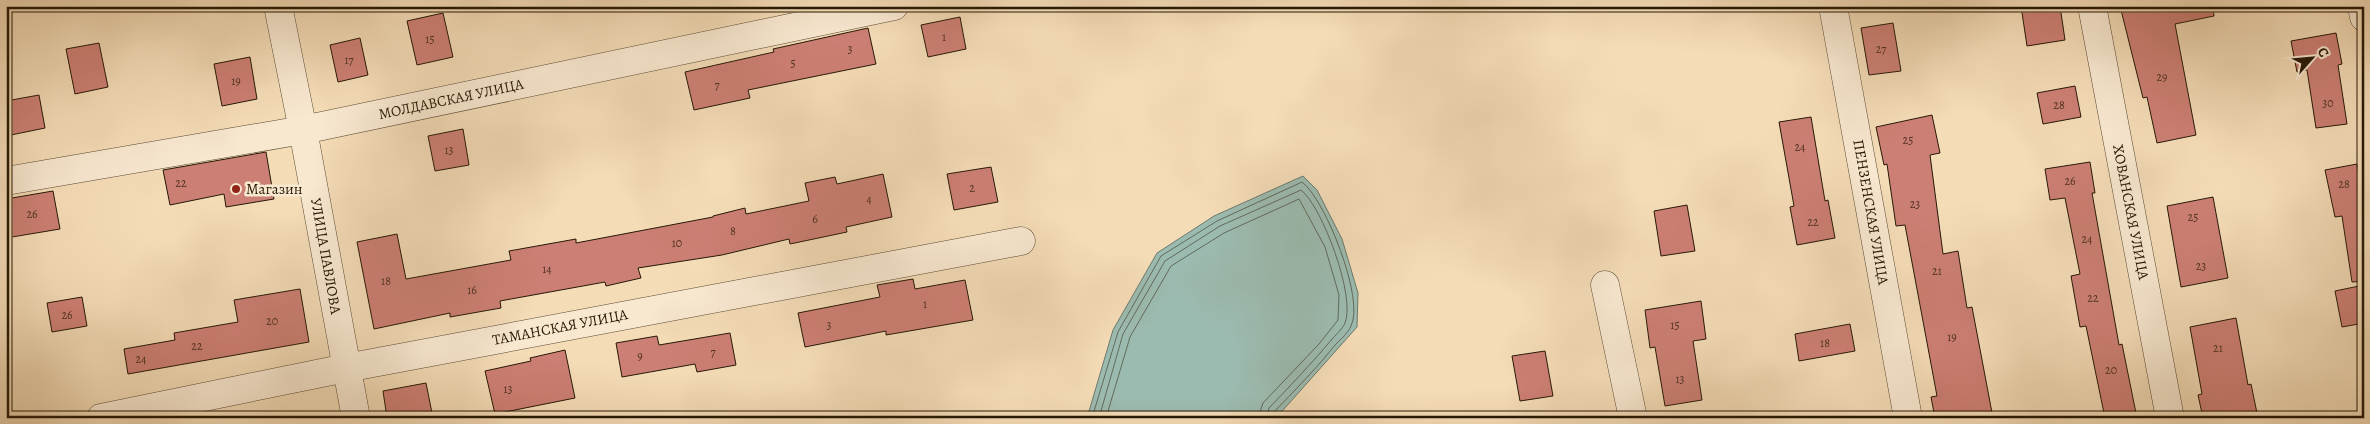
<svg xmlns="http://www.w3.org/2000/svg" width="2370" height="424" viewBox="0 0 2370 424" font-family="Alegreya,serif">
<rect width="100%" height="100%" fill="#f4dcb7"/>
<filter id="stains"><feTurbulence type="fractalNoise" baseFrequency=".004" numOctaves="4"/><feColorMatrix values="0 0 0 0 .2 0 0 0 0 .09 0 0 0 0 .02 0 0 0 .5 -.17"/></filter>
<radialGradient id="worn" r=".72"><stop offset=".6" stop-color="#630" stop-opacity="0"/><stop offset="1" stop-color="#630" stop-opacity=".3"/></radialGradient>
<polygon fill="#9cbbb0" stroke="#6d7a6c" points="1303,176 1317,190 1342,239 1358,293 1357,327 1276,418 1087,418 1113,330 1157,253 1214,216"/>
<g fill="none" stroke-linecap="round" stroke-linejoin="round">
<g stroke="#616a5b" stroke-width="1">
<path d="M1092 418 1118 332 1161 256 1217 221 1302 182C1325 199 1365 299 1351 326 1348 333 1341 339 1336 344 1317 368 1295 390 1274 412L1272 418"/>
<path d="M1099 418 1123 334 1165 261 1220 226 1301 190C1322 206 1356 297 1345 323 1343 328 1337 334 1333 338 1313 362 1291 385 1269 408L1266 418"/>
<polyline points="1106,418 1130,337 1171,266 1224,233 1299,199 1325,247 1339,295 1338,320 1319,344 1263,403 1258,418"/>
</g>
</g>
<g fill="#cc7f74" stroke="#261806">
<polygon points="2021,6 2060,6 2065,40 2027,46"/>
<polygon points="2120,6 2213,6 2214,16 2175,24 2196,135 2157,143 2147,97 2143,98"/>
<polygon points="443,13 453,57 417,65 407,21"/>
<polygon points="960,17 966,49 928,57 921,25"/>
<polygon points="1893,23 1901,71 1869,75 1861,28"/>
<polygon points="868,28 876,64 748,90 750,98 694,110 685,72 774,52 773,49"/>
<polygon points="2336,33 2342,64 2338,65 2347,124 2316,128 2307,70 2297,72 2291,41"/>
<polygon points="360,38 368,75 338,82 330,45"/>
<polygon points="99,43 108,87 75,94 66,49"/>
<polygon points="250,57 257,99 222,106 214,64"/>
<polygon points="2075,86 2081,117 2043,124 2037,93"/>
<polygon points="39,95 45,128 6,136 6,101"/>
<polygon points="1932,115 1940,153 1930,155 1943,254 1958,251 1967,308 1972,307 1993,418 1935,418 1931,397 1937,396 1905,225 1896,226 1887,164 1884,165 1876,127"/>
<polygon points="1811,117 1825,201 1828,200 1835,238 1797,245 1790,207 1794,206 1779,122"/>
<polygon points="463,129 469,165 435,171 428,136"/>
<polygon points="266,152 274,199 226,207 224,194 170,205 163,170"/>
<polygon points="2090,162 2095,193 2092,193 2119,345 2122,344 2137,418 2105,418 2086,326 2080,327 2071,276 2080,274 2065,198 2050,200 2045,169"/>
<polygon points="2357,164 2364,198 2364,281 2352,282 2342,216 2335,217 2325,170"/>
<polygon points="991,167 998,202 954,210 947,174"/>
<polygon points="883,174 892,217 846,227 847,232 790,244 789,239 722,255 638,268 641,278 606,286 605,282 500,301 501,308 450,317 450,313 374,329 357,242 397,234 406,279 511,260 509,251 576,239 576,243 713,217 713,216 745,208 746,214 809,201 805,183 835,177 837,184"/>
<polygon points="53,191 60,229 6,238 6,199"/>
<polygon points="2213,197 2228,278 2181,287 2167,206"/>
<polygon points="1687,205 1695,251 1661,256 1654,211"/>
<polygon points="913,279 915,289 965,280 973,320 886,335 886,331 805,347 798,313 880,297 877,285"/>
<polygon points="2364,285 2364,323 2342,327 2335,291"/>
<polygon points="300,289 309,342 128,374 124,349 175,340 174,333 238,322 234,300"/>
<polygon points="82,297 87,326 52,332 47,303"/>
<polygon points="1701,301 1706,339 1693,341 1702,400 1665,406 1655,347 1650,348 1645,310"/>
<polygon points="2236,318 2248,385 2251,384 2258,418 2203,418 2198,395 2202,394 2190,327"/>
<polygon points="1850,324 1855,351 1799,361 1795,334"/>
<polygon points="730,333 736,365 697,372 695,364 622,377 616,343 657,336 659,345"/>
<polygon points="565,350 575,398 495,414 485,371 531,361 530,358"/>
<polygon points="1545,351 1553,396 1520,401 1512,356"/>
<polygon points="426,383 433,418 387,418 383,391"/>
</g>
<g fill="none" stroke-linecap="round" stroke-linejoin="round">
<g stroke="#5a4932" stroke-width="29">
<g id="minor">
<polyline points="278,6 303,130 356,418"/>
<polyline points="1833,6 1908,418"/>
<polyline points="2092,6 2170,418"/>
<polyline points="2362,6 2364,17"/>
<polyline points="6,181 303,130 894,6"/>
<polyline points="1605,285 1633,418"/>
<polyline points="101,418 346,368 1021,241"/>
</g>
</g>
<use href="#minor" stroke="#f8e8d0" stroke-width="28"/>
</g>
<circle fill="#8f2418" stroke="#f8e8d0" stroke-width="2" cx="236" cy="189" r="5"/>
<g text-anchor="middle" stroke-width="5" stroke-linejoin="round" paint-order="stroke">
<g font-size="12" fill="#503222">
<text x="944" y="41">1</text>
<text x="430" y="43">15</text>
<text x="850" y="53">3</text>
<text x="1881" y="53">27</text>
<text x="349" y="64">17</text>
<text x="793" y="67">5</text>
<text x="2162" y="81">29</text>
<text x="236" y="85">19</text>
<text x="717" y="89">7</text>
<text x="2328" y="107">30</text>
<text x="2059" y="109">28</text>
<text x="1908" y="144">25</text>
<text x="1800" y="151">24</text>
<text x="449" y="154">13</text>
<text x="2070" y="185">26</text>
<text x="181" y="187">22</text>
<text x="2344" y="188">28</text>
<text x="972" y="192">2</text>
<text x="869" y="203">4</text>
<text x="1915" y="208">23</text>
<text x="32" y="218">26</text>
<text x="2193" y="221">25</text>
<text x="815" y="223">6</text>
<text x="1813" y="226">22</text>
<text x="733" y="235">8</text>
<text x="2087" y="243">24</text>
<text x="677" y="247">10</text>
<text x="2201" y="270">23</text>
<text x="547" y="273">14</text>
<text x="1937" y="275">21</text>
<text x="386" y="285">18</text>
<text x="472" y="294">16</text>
<text x="2093" y="302">22</text>
<text x="925" y="308">1</text>
<text x="67" y="319">26</text>
<text x="272" y="325">20</text>
<text x="829" y="329">3</text>
<text x="1675" y="329">15</text>
<text x="1952" y="341">19</text>
<text x="1825" y="347">18</text>
<text x="197" y="350">22</text>
<text x="2218" y="352">21</text>
<text x="713" y="356">7</text>
<text x="640" y="360">9</text>
<text x="141" y="363">24</text>
<text x="2111" y="374">20</text>
<text x="1680" y="383">13</text>
<text x="508" y="393">13</text>
</g>
<g font-size="15" fill="#261806" stroke="#f8e8d0">
<text transform="translate(451 99) rotate(-12)" y="5">МОЛДАВСКАЯ УЛИЦА</text>
<text transform="translate(1871 212) rotate(80)" y="5">ПЕНЗЕНСКАЯ УЛИЦА</text>
<text transform="translate(2131 212) rotate(79)" y="5">ХОВАНСКАЯ УЛИЦА</text>
<text transform="translate(326 256) rotate(80)" y="5">УЛИЦА ПАВЛОВА</text>
<text transform="translate(560 327) rotate(-11)" y="5">ТАМАНСКАЯ УЛИЦА</text>
</g>
<g font-size="15" fill="#261806" stroke="#f8e8d0" text-anchor="start">
<text x="246" y="194">Магазин</text>
</g>
</g>
<rect width="2370" height="424" fill="none" stroke="#f4dcb7" stroke-width="25"/>
<rect x="8" y="8" width="2355" height="409" fill="none" stroke="#261806" stroke-width="2.5"/>
<rect x="12" y="12" width="2345" height="399" fill="none" stroke="#261806"/>
<g transform="translate(2312 58) rotate(63)" stroke="#f8e8d0" stroke-width="4" paint-order="stroke">
<path d="M0-4L9 19L0 12L-9 19Z" fill="#261806"/>
<text y="-8" font-size="14" font-weight="bold" text-anchor="middle" fill="#261806">С</text>
</g>
<rect width="100%" height="100%" filter="url(#stains)"/>
<rect width="100%" height="100%" fill="url(#worn)"/>
</svg>
